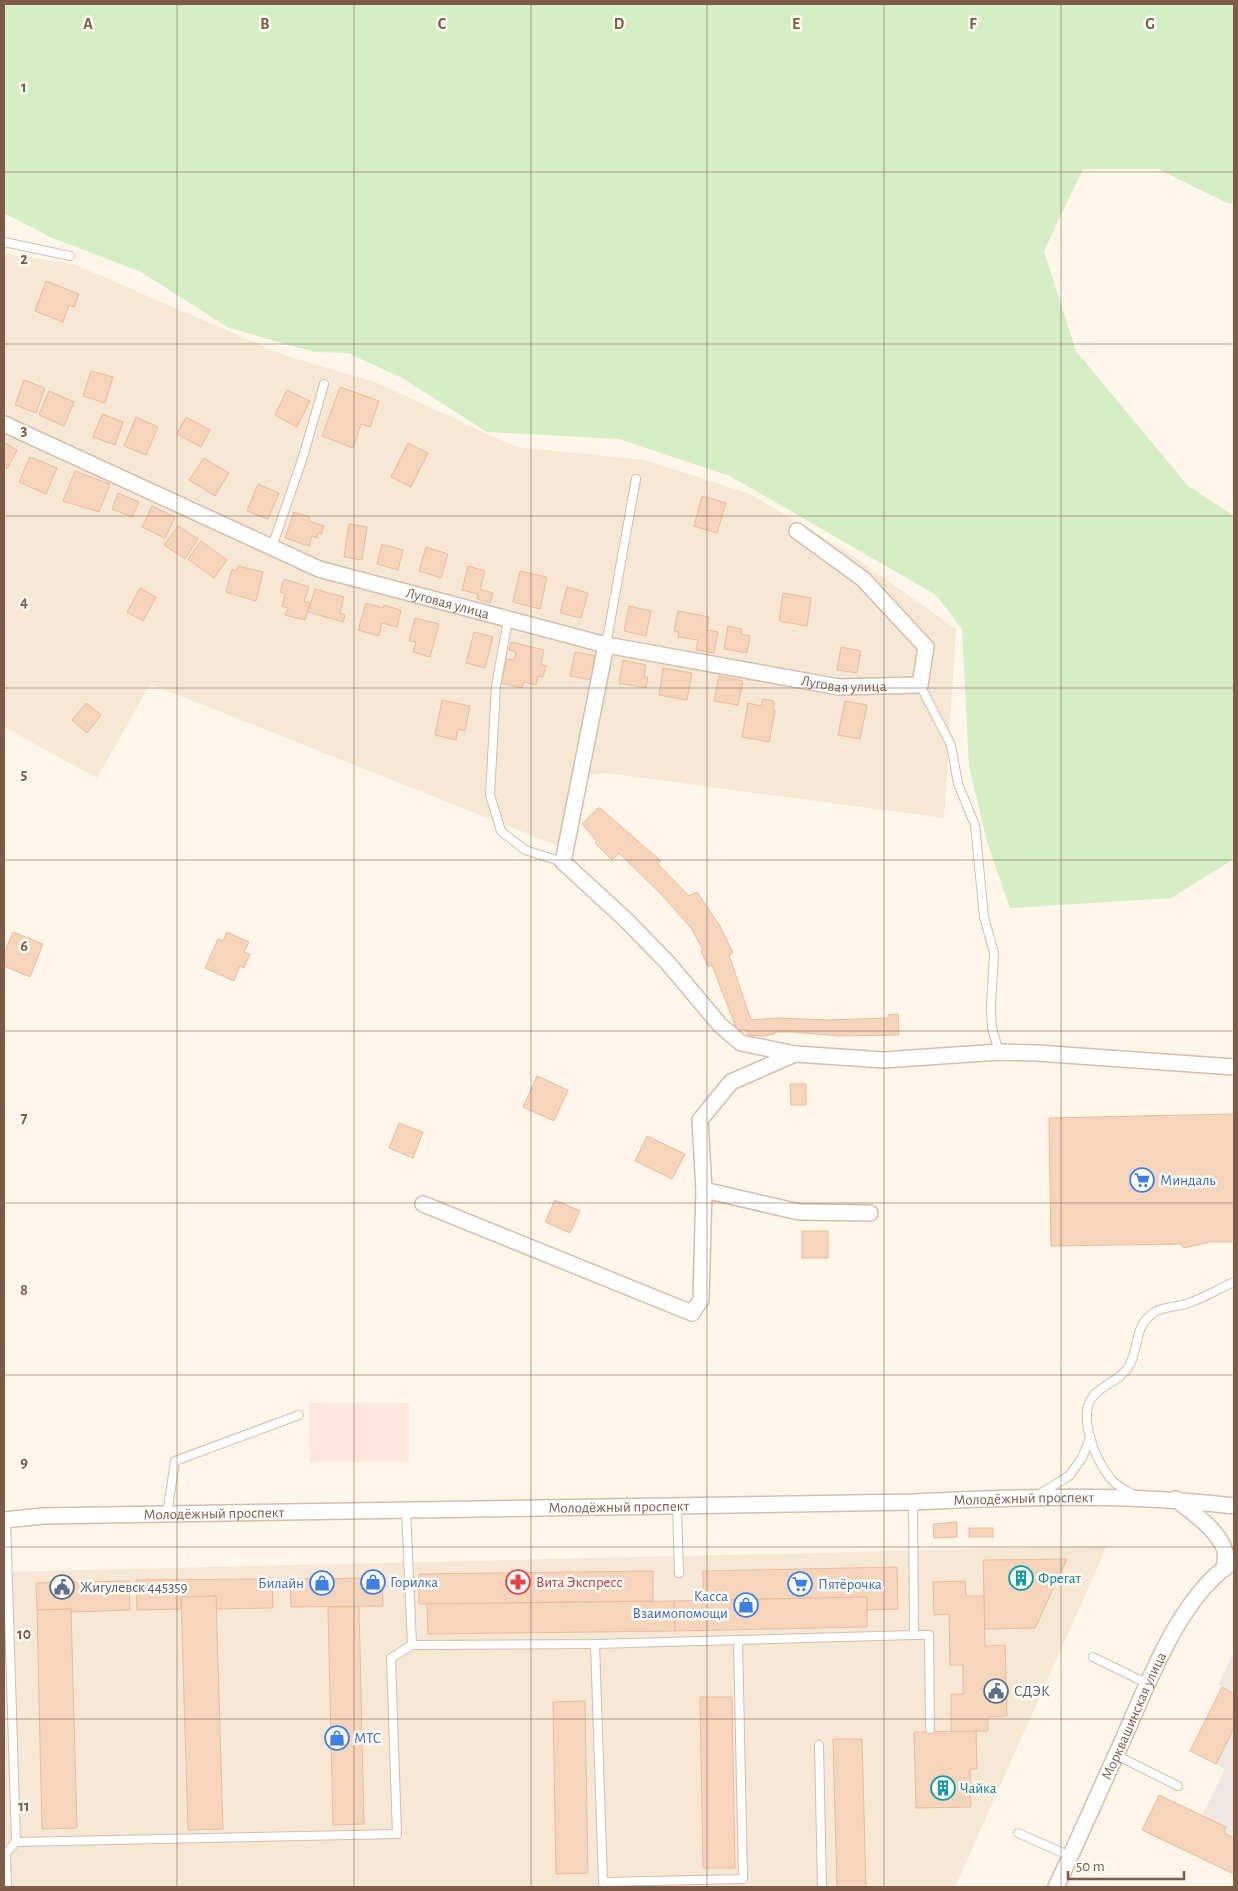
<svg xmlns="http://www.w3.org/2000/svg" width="1238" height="1891" viewBox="0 0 1238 1891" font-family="'Alegreya Sans',sans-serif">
<rect width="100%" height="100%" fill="#fef6e8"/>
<g fill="#f7e8d6">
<polygon points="4,253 76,265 284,355 375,382 516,447 645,460 750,494 847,552 956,629 944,818 605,773 579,776 561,847 150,684 97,778 4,727"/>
<polygon points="1107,1546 955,1887 4,1887 4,1572"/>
</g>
<polygon fill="#ffe7dc" points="309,1403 409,1403 409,1462 310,1462"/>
<g fill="#efe8e2">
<polygon points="1234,1651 1234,1694 1218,1685"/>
<polygon points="1234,1728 1234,1874 1142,1830 1159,1795 1202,1815 1225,1769 1216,1764"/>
</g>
<polygon fill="#d5eec5" points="4,4 1234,4 1234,204 1227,203 1158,169 1083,169 1044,251 1076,351 1187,485 1234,516 1234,859 1171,898 1010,908 987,842 969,766 962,629 936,595 730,476 619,439 487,432 404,379 348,353 314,352 229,328 141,272 50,237 4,213"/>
<g fill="#f6d5bd" stroke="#ebbb9c">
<polygon points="46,281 79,294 74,307 69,305 63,322 35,311"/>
<polygon points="91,371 113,377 105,403 83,396"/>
<polygon points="24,380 45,388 36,413 15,405"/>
<polygon points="340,387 379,401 370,427 361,424 353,448 322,436"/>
<polygon points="287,390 310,401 297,427 275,415"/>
<polygon points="49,391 74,402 64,426 39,415"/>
<polygon points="102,414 123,422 115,445 93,437"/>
<polygon points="136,417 158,427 146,455 124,446"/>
<polygon points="186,417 210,430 201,447 177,434"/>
<polygon points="4,442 17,450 7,469 4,467"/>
<polygon points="408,443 428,453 411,487 391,477"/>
<polygon points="30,457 57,468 46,494 19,482"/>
<polygon points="204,458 229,473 215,496 189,480"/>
<polygon points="75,471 110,484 99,512 63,501"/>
<polygon points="258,484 279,493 268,519 247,511"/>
<polygon points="118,493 139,502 132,517 112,509"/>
<polygon points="702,496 726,503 717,533 694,526"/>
<polygon points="152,506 175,517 165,538 142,527"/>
<polygon points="294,512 310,517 309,521 324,526 321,534 318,533 317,538 312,536 309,546 285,538"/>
<polygon points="349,524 367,527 362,560 344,557"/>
<polygon points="178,526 198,539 185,559 164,545"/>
<polygon points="201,541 227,560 214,578 188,559"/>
<polygon points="382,544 403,550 398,570 377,564"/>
<polygon points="426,547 448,554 441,578 419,571"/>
<polygon points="238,566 263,572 256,601 226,592 232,569 236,571"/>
<polygon points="468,566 485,571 480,589 493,593 490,603 477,599 478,594 462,590"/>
<polygon points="520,571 547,577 540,609 513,602"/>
<polygon points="284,579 309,587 304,601 310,603 305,620 285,615 288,608 282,606 285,594 280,592"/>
<polygon points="567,587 588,593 581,618 560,613"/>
<polygon points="140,588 156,597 143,621 127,612"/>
<polygon points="315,589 344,597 340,613 345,615 343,622 308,612"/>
<polygon points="783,593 811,598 807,626 779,621"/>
<polygon points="366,603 383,608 384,605 401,610 397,627 382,623 379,636 358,630"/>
<polygon points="629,606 651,611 646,636 624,631"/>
<polygon points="678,611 709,617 707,630 718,632 714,653 696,650 698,640 678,637 679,632 674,631"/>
<polygon points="415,618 439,624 430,657 413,652 416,642 409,641"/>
<polygon points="728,626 742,629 741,634 750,636 747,653 724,649"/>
<polygon points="474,632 493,637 485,668 466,663"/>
<polygon points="511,642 544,650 541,664 546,666 543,677 538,676 536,685 524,682 522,688 501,683 507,659 514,660 516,652 509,650"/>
<polygon points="841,647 861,651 857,673 837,670"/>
<polygon points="575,652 597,656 597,681 570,676"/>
<polygon points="623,660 646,665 644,677 648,677 646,688 619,683"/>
<polygon points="663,668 692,673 687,700 659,695"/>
<polygon points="719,676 743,681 738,705 714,701"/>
<polygon points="763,699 774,701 773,710 775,711 769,742 742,737 748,703 761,706"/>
<polygon points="442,700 470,706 465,731 458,729 456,740 435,735"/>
<polygon points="845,701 867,705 860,739 838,735"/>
<polygon points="86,703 101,715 87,733 72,720"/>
<polygon points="598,808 600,808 661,861 657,863 689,896 697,892 720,926 733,953 729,955 751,1020 776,1018 828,1020 888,1018 888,1015 898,1014 899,1035 840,1036 792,1032 775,1032 775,1034 765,1036 747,1035 747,1030 737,1030 712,965 708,967 701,951 703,950 691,928 661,894 619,853 612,860 595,843 597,841 582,824"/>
<polygon points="13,932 43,944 30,977 4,966 4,954"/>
<polygon points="227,932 249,942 244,952 250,954 244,968 240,966 234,981 205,968 218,939 223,941"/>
<polygon points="537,1076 568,1090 554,1121 523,1107"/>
<polygon points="790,1084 806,1084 806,1105 791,1105"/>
<polygon points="1234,1114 1234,1242 1210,1242 1184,1248 1182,1244 1051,1246 1049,1118"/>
<polygon points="399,1123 423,1132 413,1158 389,1148"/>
<polygon points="647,1136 685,1154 672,1179 635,1161"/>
<polygon points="555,1200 580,1211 570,1233 545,1222"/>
<rect x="802" y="1231" width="26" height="27"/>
<polygon points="957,1522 957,1537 934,1538 933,1524"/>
<rect x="969" y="1528" width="24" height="9"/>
<polygon points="1067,1559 1035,1628 985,1629 983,1560"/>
<polygon points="897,1567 898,1609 867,1610 867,1597 703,1600 703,1571"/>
<polygon points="653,1571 653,1601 419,1604 419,1574"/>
<polygon points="382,1578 383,1606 291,1607 290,1579"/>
<polygon points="272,1579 273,1608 217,1609 216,1596 181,1597 181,1609 137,1610 136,1580"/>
<polygon points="129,1581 130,1610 71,1612 71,1609 37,1610 36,1583"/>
<polygon points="965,1581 966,1596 984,1596 985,1646 1005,1645 1007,1716 988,1717 988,1731 951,1732 951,1694 963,1694 963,1665 950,1665 949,1614 934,1615 933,1582"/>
<polygon points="216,1596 223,1829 188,1830 181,1597"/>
<polygon points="867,1597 867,1627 675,1631 674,1601"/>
<polygon points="674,1601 675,1631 428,1634 427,1604"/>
<polygon points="328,1607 359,1607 364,1824 333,1825"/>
<polygon points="71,1609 77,1828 42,1829 37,1610"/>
<polygon points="1222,1687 1234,1694 1234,1728 1216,1764 1190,1751"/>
<polygon points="700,1697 732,1697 735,1868 703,1868"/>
<polygon points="585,1701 588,1873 556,1874 553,1702"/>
<polygon points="976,1731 977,1769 970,1769 971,1807 916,1808 914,1732"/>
<polygon points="833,1739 862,1739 866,1887 837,1887"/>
<polygon points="1159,1795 1226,1827 1224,1833 1234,1838 1234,1874 1142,1830"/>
</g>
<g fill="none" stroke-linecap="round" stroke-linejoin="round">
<g stroke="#d3beac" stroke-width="10">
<g id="service">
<polyline points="4,242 70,256"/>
<polyline points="272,547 303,457 324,384"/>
<polyline points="508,620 496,686 490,795 501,831 525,850 563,862"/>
<polyline points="606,645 636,479"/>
<polyline points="920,685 951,745 958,784 975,825 984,917 994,953 991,1006 992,1028 999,1052"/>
<polyline points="1038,1495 1069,1476 1082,1458 1090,1438"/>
<path d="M1136 1496C1128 1491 1116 1486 1111 1479 1096 1461 1076 1415 1094 1395 1104 1384 1121 1380 1129 1366 1140 1347 1133 1328 1153 1313 1161 1307 1176 1307 1186 1304 1202 1299 1218 1289 1234 1282"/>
<polyline points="913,1502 914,1635 929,1635 930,1729"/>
<polyline points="677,1506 679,1573"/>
<polyline points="406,1510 412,1645"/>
<polyline points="167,1514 175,1461 299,1415"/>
<polyline points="595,1644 603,1882 743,1879 738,1640"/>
<polyline points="1093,1657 1148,1684"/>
<polyline points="819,1745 822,1887"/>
<polyline points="1116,1755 1178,1786"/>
<polyline points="1018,1833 1070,1856"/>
<polyline points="16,1842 397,1834 391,1658 412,1645 595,1644 914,1635"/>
<polyline points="4,1852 6,1853 16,1842 6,1520"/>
<polyline points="6,1853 7,1887"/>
</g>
</g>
<g stroke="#d3beac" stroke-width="18">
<g id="minor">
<path id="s1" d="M4 424 319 569 606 645 839 687 920 685 926 647 863 579 797 531"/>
<polyline points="606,645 563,862 626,920 667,962 720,1025 741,1043 795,1054 884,1060 999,1052 1037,1053 1234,1067"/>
<polyline points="704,1190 799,1212 870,1213"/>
<polyline points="423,1204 692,1313 701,1300 704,1190 700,1120 731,1082 795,1054"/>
<path d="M1176 1499C1192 1513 1216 1528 1224 1548 1227 1554 1225 1562 1224 1568"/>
<path id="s2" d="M4 1520 43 1516 913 1502C1020 1497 1127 1493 1234 1506"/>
<path id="s3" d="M1056 1887C1078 1840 1099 1792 1121 1744 1146 1689 1180 1593 1234 1562"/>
</g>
</g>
<use href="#service" stroke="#fff" stroke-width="8"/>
<use href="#minor" stroke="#fff" stroke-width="15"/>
</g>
<path fill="none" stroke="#7c5c49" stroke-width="1" stroke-opacity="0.55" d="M177 4V1887M354 4V1887M531 4V1887M707 4V1887M884 4V1887M1061 4V1887M4 172H1234M4 344H1234M4 516H1234M4 688H1234M4 860H1234M4 1031H1234M4 1203H1234M4 1375H1234M4 1547H1234M4 1719H1234"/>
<defs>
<g id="supermarket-ring" transform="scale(1.25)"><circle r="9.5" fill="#fffaf1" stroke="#3f7fe0" stroke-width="1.5"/><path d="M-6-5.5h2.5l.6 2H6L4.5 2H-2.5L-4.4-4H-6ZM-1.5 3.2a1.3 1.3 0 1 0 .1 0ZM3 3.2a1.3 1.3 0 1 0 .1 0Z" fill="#3f7fe0"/></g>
<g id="building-ring" transform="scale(1.25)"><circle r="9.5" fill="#fffaf1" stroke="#0f9aa8" stroke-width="1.5"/><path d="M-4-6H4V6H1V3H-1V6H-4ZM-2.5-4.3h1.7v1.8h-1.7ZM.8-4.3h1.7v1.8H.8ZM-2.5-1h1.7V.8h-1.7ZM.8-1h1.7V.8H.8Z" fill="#0f9aa8"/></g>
<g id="shop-ring" transform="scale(1.25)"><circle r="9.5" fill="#fffaf1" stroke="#3f7fe0" stroke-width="1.5"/><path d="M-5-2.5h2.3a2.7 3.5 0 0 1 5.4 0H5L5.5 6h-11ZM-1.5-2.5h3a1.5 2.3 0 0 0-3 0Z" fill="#3f7fe0"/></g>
<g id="pharmacy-ring" transform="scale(1.25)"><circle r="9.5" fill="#fffaf1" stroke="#e0444e" stroke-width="1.5"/><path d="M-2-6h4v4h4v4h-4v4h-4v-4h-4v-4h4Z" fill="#e0444e"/></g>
<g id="civic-ring" transform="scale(1.25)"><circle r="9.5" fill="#fffaf1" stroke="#5c6f8a" stroke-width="1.5"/><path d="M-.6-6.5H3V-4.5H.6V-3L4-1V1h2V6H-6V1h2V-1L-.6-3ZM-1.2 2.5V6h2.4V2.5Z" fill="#5c6f8a"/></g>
</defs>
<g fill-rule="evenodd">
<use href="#supermarket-ring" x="1142" y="1180"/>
<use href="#building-ring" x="1021" y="1578"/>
<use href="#shop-ring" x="373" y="1582"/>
<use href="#pharmacy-ring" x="518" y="1582"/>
<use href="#shop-ring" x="322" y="1583"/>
<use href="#supermarket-ring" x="800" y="1584"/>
<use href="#civic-ring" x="62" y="1587"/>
<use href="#shop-ring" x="746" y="1605"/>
<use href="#civic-ring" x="996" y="1691"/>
<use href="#shop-ring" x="337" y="1738"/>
<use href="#building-ring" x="943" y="1788"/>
</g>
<g text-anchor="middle" stroke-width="5" stroke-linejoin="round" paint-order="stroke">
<g font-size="15" fill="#7c5c49" stroke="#fffaf1">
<text dy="5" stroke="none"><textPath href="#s1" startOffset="480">Луговая улица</textPath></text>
<text dy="5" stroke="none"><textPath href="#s1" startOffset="885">Луговая улица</textPath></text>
<text dy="5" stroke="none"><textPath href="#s2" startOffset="1020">Молодёжный проспект</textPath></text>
<text dy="5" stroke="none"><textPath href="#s2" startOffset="615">Молодёжный проспект</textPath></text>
<text dy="5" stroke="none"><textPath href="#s2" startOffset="210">Молодёжный проспект</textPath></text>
<text dy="5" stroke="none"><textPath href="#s3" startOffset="188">Морквашинская улица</textPath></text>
</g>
<g font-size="15" fill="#366cbe" stroke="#fffaf1" text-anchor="start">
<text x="1160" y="1185">Миндаль</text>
<text x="390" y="1587">Горилка</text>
<text x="304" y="1588" text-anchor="end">Билайн</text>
<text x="818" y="1589">Пятёрочка</text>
<text x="728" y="1601" text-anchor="end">Касса<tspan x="728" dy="17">Взаимопомощи</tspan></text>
<text x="354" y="1743">МТС</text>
</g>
<g font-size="15" fill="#0d838f" stroke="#fffaf1" text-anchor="start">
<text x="1038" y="1583">Фрегат</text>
<text x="960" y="1793">Чайка</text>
</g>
<g font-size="15" fill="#be3a42" stroke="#fffaf1" text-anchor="start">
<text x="536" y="1587">Вита Экспресс</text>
</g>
<g font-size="15" fill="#4e5e75" stroke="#fffaf1" text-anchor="start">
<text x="80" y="1592">Жигулевск 445359</text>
<text x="1014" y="1696">СДЭК</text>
</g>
</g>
<g font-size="16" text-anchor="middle" font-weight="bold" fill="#7c5c49" stroke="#fffaf1" stroke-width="5" stroke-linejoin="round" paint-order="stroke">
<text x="88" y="29">A</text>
<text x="265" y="29">B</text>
<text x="442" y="29">C</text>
<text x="619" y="29">D</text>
<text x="796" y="29">E</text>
<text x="973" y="29">F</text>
<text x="1150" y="29">G</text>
<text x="24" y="92">1</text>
<text x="24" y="264">2</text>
<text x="24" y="435">3</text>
<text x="24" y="607">4</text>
<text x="24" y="779">5</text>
<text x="24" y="951">6</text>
<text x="24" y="1123">7</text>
<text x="24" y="1295">8</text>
<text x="24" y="1467">9</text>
<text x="24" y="1639">10</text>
<text x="24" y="1811">11</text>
</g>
<rect width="1238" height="1891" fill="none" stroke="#7c5c49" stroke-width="10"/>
<path d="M1068 1871v8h116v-8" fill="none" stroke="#7c5c49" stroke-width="2.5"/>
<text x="1076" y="1871" font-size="15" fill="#7c5c49" stroke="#fffaf1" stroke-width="4" paint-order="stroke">50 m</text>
</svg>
